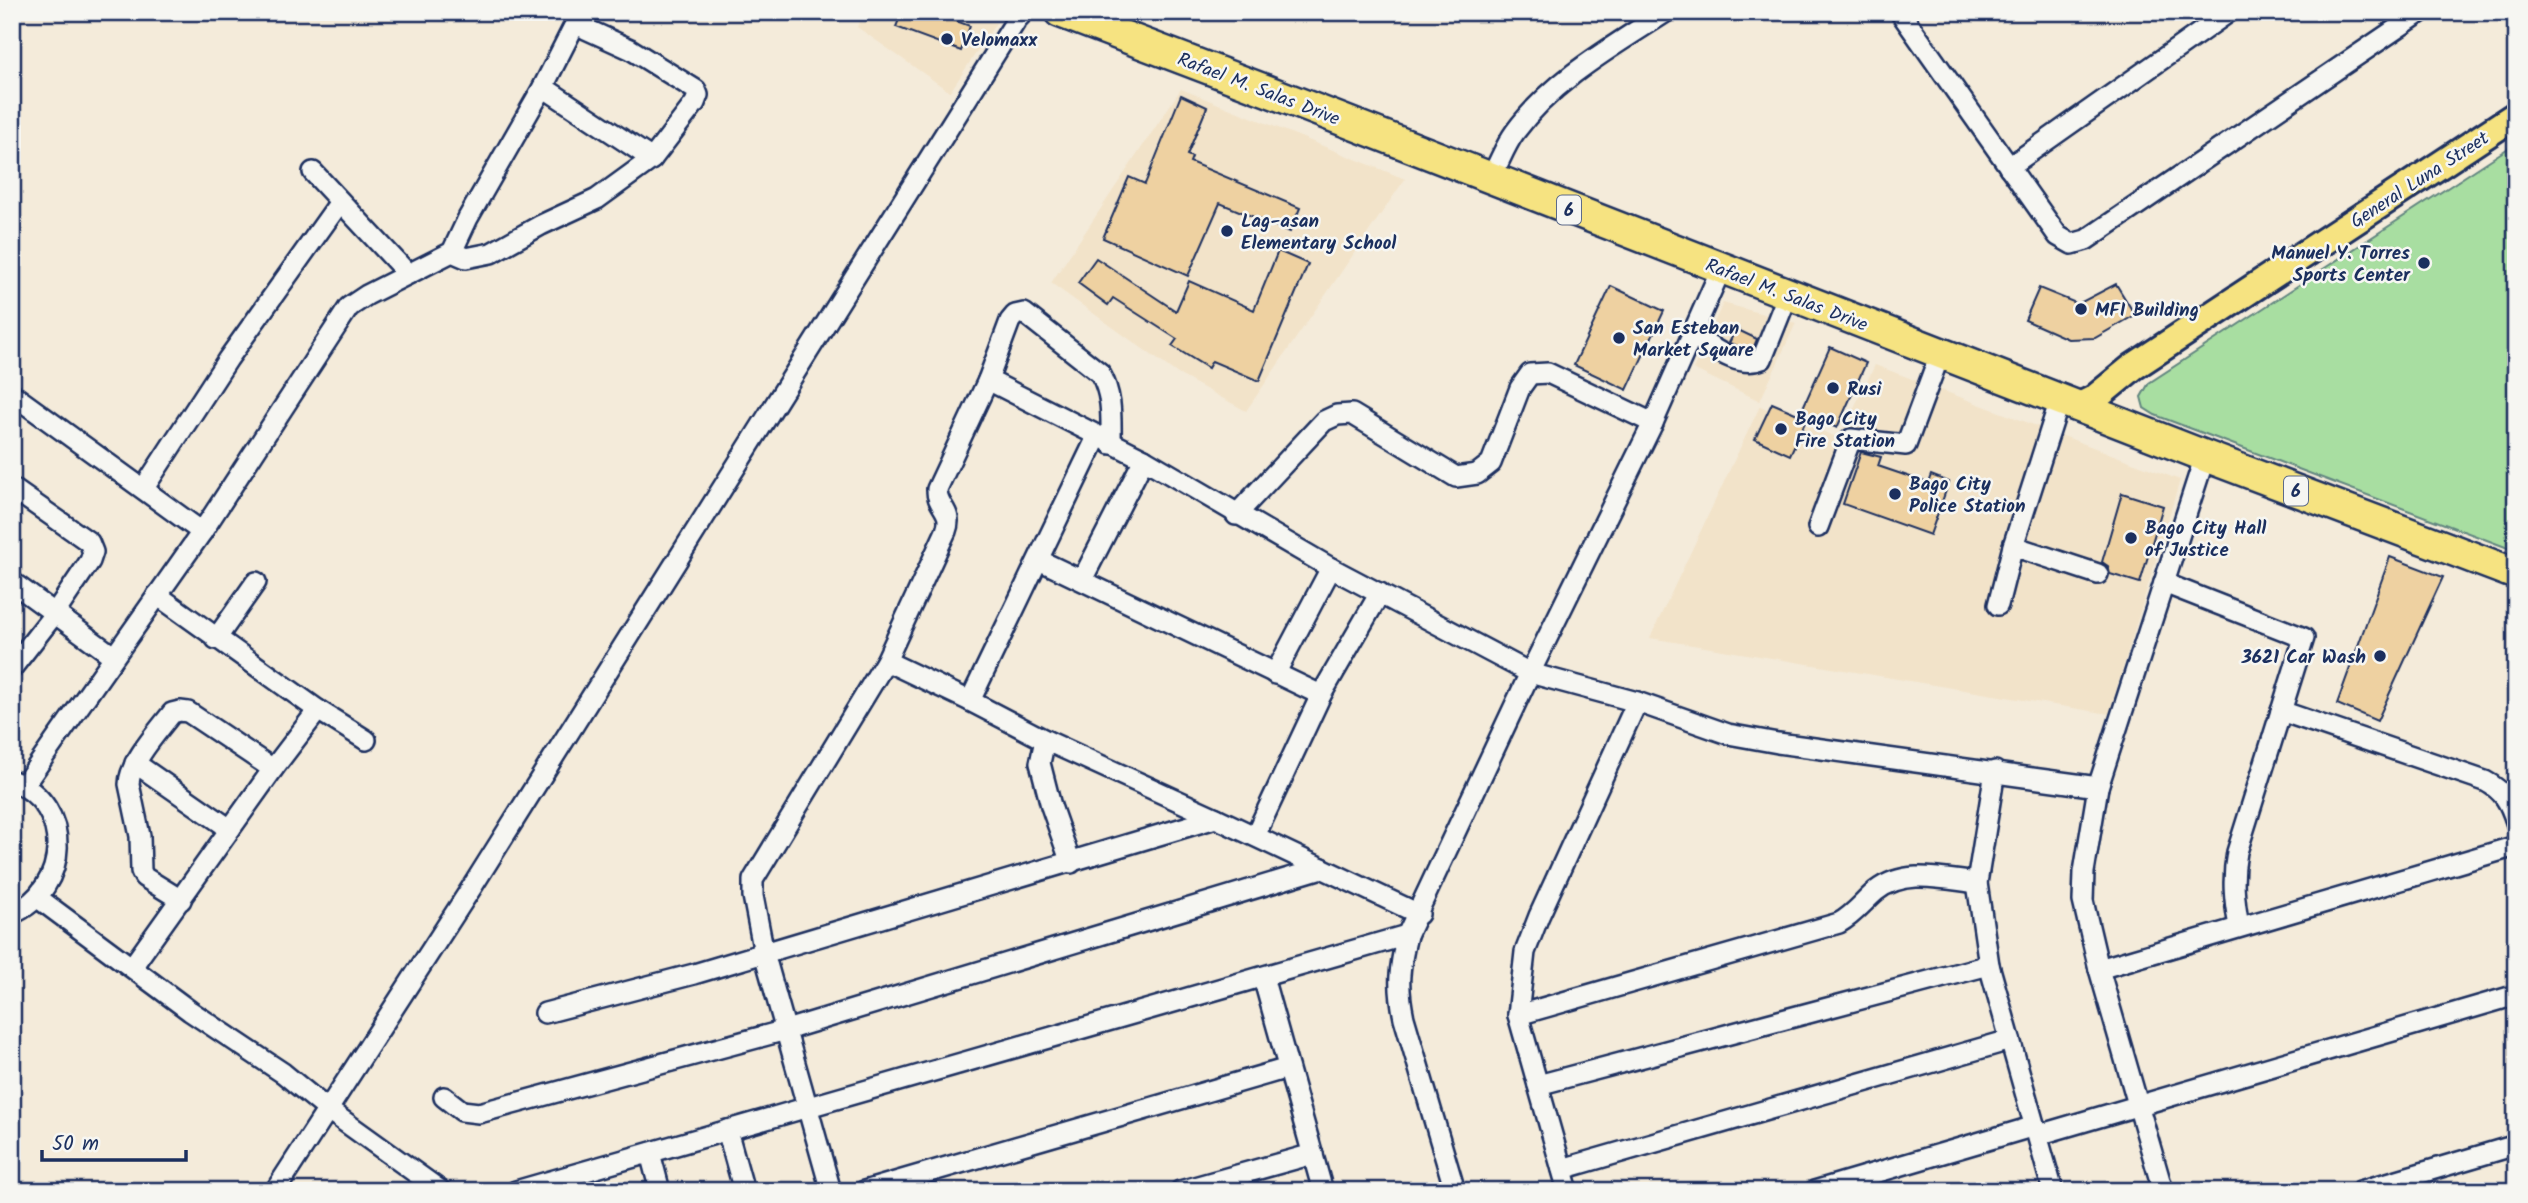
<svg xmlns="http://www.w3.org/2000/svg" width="2528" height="1203" viewBox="0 0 2528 1203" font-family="Kalam,sans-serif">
<rect width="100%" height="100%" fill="#f4ebda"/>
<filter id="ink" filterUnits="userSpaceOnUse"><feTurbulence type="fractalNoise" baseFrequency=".0143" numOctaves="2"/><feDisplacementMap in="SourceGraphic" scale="14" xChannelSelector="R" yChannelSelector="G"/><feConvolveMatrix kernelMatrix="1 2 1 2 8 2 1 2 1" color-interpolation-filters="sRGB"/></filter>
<g filter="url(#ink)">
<g fill="#f2e3c9">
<polygon points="864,12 961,12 996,23 950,92 857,27"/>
<polygon points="1181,89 1405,179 1246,411 1178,374 1051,283"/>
<polygon points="1723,303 1796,323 1760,401 1693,369"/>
<polygon points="1875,365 2180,480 2109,714 1650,638 1760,406 1839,438"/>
</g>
<polygon fill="#a8dea1" stroke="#628680" stroke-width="2" points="2516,143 2516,551 2155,415 2144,408 2141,397 2149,383"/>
<g fill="#eed1a1" stroke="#1b2f5e" stroke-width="2">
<polygon points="902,12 932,12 970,26 961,51 896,27"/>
<polygon points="1181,95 1207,107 1187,155 1192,157 1190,162 1300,208 1290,232 1220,203 1188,276 1103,238 1129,177 1145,184"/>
<polygon points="1278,251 1308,264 1259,381 1212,361 1208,368 1172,346 1177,339 1113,298 1108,305 1078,283 1096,258 1176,311 1189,281 1254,310"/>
<polygon points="2116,284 2135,315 2095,338 2068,339 2025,320 2039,288 2078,304"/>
<polygon points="1611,286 1664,311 1627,390 1574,365"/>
<polygon points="1736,329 1757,339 1753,349 1745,349 1729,343"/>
<polygon points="1830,347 1866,363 1837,428 1801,412"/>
<polygon points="1772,403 1807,418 1790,455 1755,439"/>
<polygon points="1861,452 1881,457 1878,466 1928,483 1931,475 1949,482 1930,535 1843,504"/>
<polygon points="2122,493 2163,506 2140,583 2110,574 2108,566 2102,562"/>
<polygon points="2390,557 2443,577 2377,721 2337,704"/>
</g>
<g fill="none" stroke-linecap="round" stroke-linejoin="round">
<g stroke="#1b2f5e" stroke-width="24">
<g id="minor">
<polyline points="1900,12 2058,236 2072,244 2086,240 2421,12"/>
<polyline points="543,87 652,159"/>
<polyline points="2009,167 2229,12"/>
<polyline points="313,172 408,274"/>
<path d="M1490 179C1499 164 1504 147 1515 132 1554 79 1612 47 1666 12"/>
<path d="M1692 335C1712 347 1738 369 1762 359L1788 294"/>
<polyline points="988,380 1144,459 1331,568 1530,673 1637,702 1728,734 1778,743 2098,787"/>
<polyline points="12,394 202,532 24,785"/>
<polyline points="12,488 89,542 93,552 90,561 55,613 12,668"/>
<polyline points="144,488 228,359 340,202"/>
<polyline points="1236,515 1324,421 1337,415 1352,414 1456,477 1477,474 1491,463 1520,388 1530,374 1548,373 1653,423"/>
<polyline points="1818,527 1851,439 1906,445 1940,354"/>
<polyline points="202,532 349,307 367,295 452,252 468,218 543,87 577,20 586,29 630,49 696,90 698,95 695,103 652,159 597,199 541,225 491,253 466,258 452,252"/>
<polyline points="2013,546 2098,574"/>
<polyline points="1039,560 1321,695"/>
<polyline points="1082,580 1144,459"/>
<polyline points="12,582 113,656"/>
<path d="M2164 583 2304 638 2237 852C2232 878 2234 900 2239 926"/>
<polyline points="1998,605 2013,546 2060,400"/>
<polyline points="216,639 256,582"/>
<polyline points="886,661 970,701 1045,740 1216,818 1419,914"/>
<polyline points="1275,674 1331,568"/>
<polyline points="970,701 1097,437"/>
<polyline points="318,710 366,740"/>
<path d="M2281 711 2485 781C2504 791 2510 803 2516 822"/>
<polyline points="1045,740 1040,763 1051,806 1071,863"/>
<polyline points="135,763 230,829"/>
<polyline points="1995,771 1977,883 1989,965 2053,1191"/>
<polyline points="1255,836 1321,695 1380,593"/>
<polyline points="38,898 190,1011 283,1073 327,1109 441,1191"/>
<path d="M181 900 144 877 141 871 140 836 129 784C129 763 159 730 172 713L180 711 188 712 273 769"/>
<path d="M12 914C70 889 74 805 13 781"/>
<polyline points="132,967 273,769 318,710 157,595"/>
<polyline points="2099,969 2516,846"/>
<polyline points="1263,977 1323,1191"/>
<polyline points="545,1013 694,974 1216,818"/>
<path d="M1518 1015 1839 923C1855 914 1863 902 1876 891 1905 868 1943 879 1977 883"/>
<polyline points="1538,1085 1989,965"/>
<polyline points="444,1097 462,1111 479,1113 786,1030 1322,868"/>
<polyline points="727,1130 744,1191"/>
<polyline points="2038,1135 2516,995"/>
<polyline points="650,1153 660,1191"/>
<polyline points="1562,1169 2010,1040"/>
<polyline points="275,1191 472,887 1017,19 1024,12"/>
<polyline points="516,1191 1407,935"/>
<path d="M831 1191 764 953 753 896V880L886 661 946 531C954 510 936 507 937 489L988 380 1010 321 1015 315 1024 313 1100 373C1113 395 1111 419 1111 444"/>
<polyline points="864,1191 1288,1068"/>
<polyline points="1180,1191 1313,1154"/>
<path d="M1455 1191 1404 1018C1397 985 1399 969 1407 935L1530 673 1653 423 1721 269"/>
<polyline points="1568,1191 1518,1015 1525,952 1539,916 1637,702"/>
<polyline points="1814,1191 2035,1126"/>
<polyline points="2163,1191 2099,969 2083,901 2084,872 2098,787 2205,456"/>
<polyline points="2360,1191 2516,1145"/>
</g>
</g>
<g stroke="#1b2f5e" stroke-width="32">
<polyline id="major" points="2078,407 2094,399 2133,367 2516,115"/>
</g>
<g stroke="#1b2f5e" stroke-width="35">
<polyline id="highway" points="1060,12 1273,93 2205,456 2516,574"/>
</g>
<use href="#minor" stroke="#f6f6f2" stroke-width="19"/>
<use href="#major" stroke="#f6e381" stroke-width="26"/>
<use href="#highway" stroke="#f6e381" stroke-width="30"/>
</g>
</g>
<g fill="#1b2f5e" stroke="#f6f6f2" stroke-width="2.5">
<circle cx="947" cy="39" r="7"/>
<circle cx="1227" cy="231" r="7"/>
<circle cx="2424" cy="263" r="7"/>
<circle cx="2081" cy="309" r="7"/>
<circle cx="1619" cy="338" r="7"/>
<circle cx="1833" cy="388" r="7"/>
<circle cx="1781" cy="429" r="7"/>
<circle cx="1895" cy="494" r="7"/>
<circle cx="2131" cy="538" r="7"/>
<circle cx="2380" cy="656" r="7"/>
</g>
<g text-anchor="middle" stroke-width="5" stroke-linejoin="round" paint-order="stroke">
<g fill="#f6f6f2" stroke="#5d6b8a" stroke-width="2">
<rect x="1557" y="195.5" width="24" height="29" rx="5"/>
<rect x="2284" y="476.5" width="24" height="29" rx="5"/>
</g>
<g font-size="18" font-weight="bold" fill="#1b2f5e">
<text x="1569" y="216">6</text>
<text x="2296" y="497">6</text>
</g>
<g font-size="19" font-weight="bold" fill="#1b2f5e" stroke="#f6f6f2" text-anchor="start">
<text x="961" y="46">Velomaxx</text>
<text x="1241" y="227">Lag-asan<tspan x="1241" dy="22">Elementary School</tspan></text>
<text x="2410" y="259" text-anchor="end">Manuel Y. Torres<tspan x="2410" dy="22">Sports Center</tspan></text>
<text x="2095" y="316">MFI Building</text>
<text x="1633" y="334">San Esteban<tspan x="1633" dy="22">Market Square</tspan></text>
<text x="1847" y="395">Rusi</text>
<text x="1795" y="425">Bago City<tspan x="1795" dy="22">Fire Station</tspan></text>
<text x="1909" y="490">Bago City<tspan x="1909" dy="22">Police Station</tspan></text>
<text x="2145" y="534">Bago City Hall<tspan x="2145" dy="22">of Justice</tspan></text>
<text x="2366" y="663" text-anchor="end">3621 Car Wash</text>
</g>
<g font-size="19" fill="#1b2f5e" stroke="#f6f6f2">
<text transform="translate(1259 88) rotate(21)" y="7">Rafael M. Salas Drive</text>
<text transform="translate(2419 179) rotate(-33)" y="7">General Luna Street</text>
<text transform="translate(1787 294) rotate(21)" y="7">Rafael M. Salas Drive</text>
</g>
</g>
<rect width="2528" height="1203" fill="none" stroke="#f6f6f2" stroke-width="42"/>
<rect x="21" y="21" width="2486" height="1161" fill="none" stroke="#1b2f5e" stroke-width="2.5" filter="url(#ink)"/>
<path d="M42 1150v10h144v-10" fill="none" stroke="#1b2f5e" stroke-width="3.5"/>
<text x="52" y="1150" font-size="21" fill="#1b2f5e" stroke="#f6f6f2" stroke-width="5" paint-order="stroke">50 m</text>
</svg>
